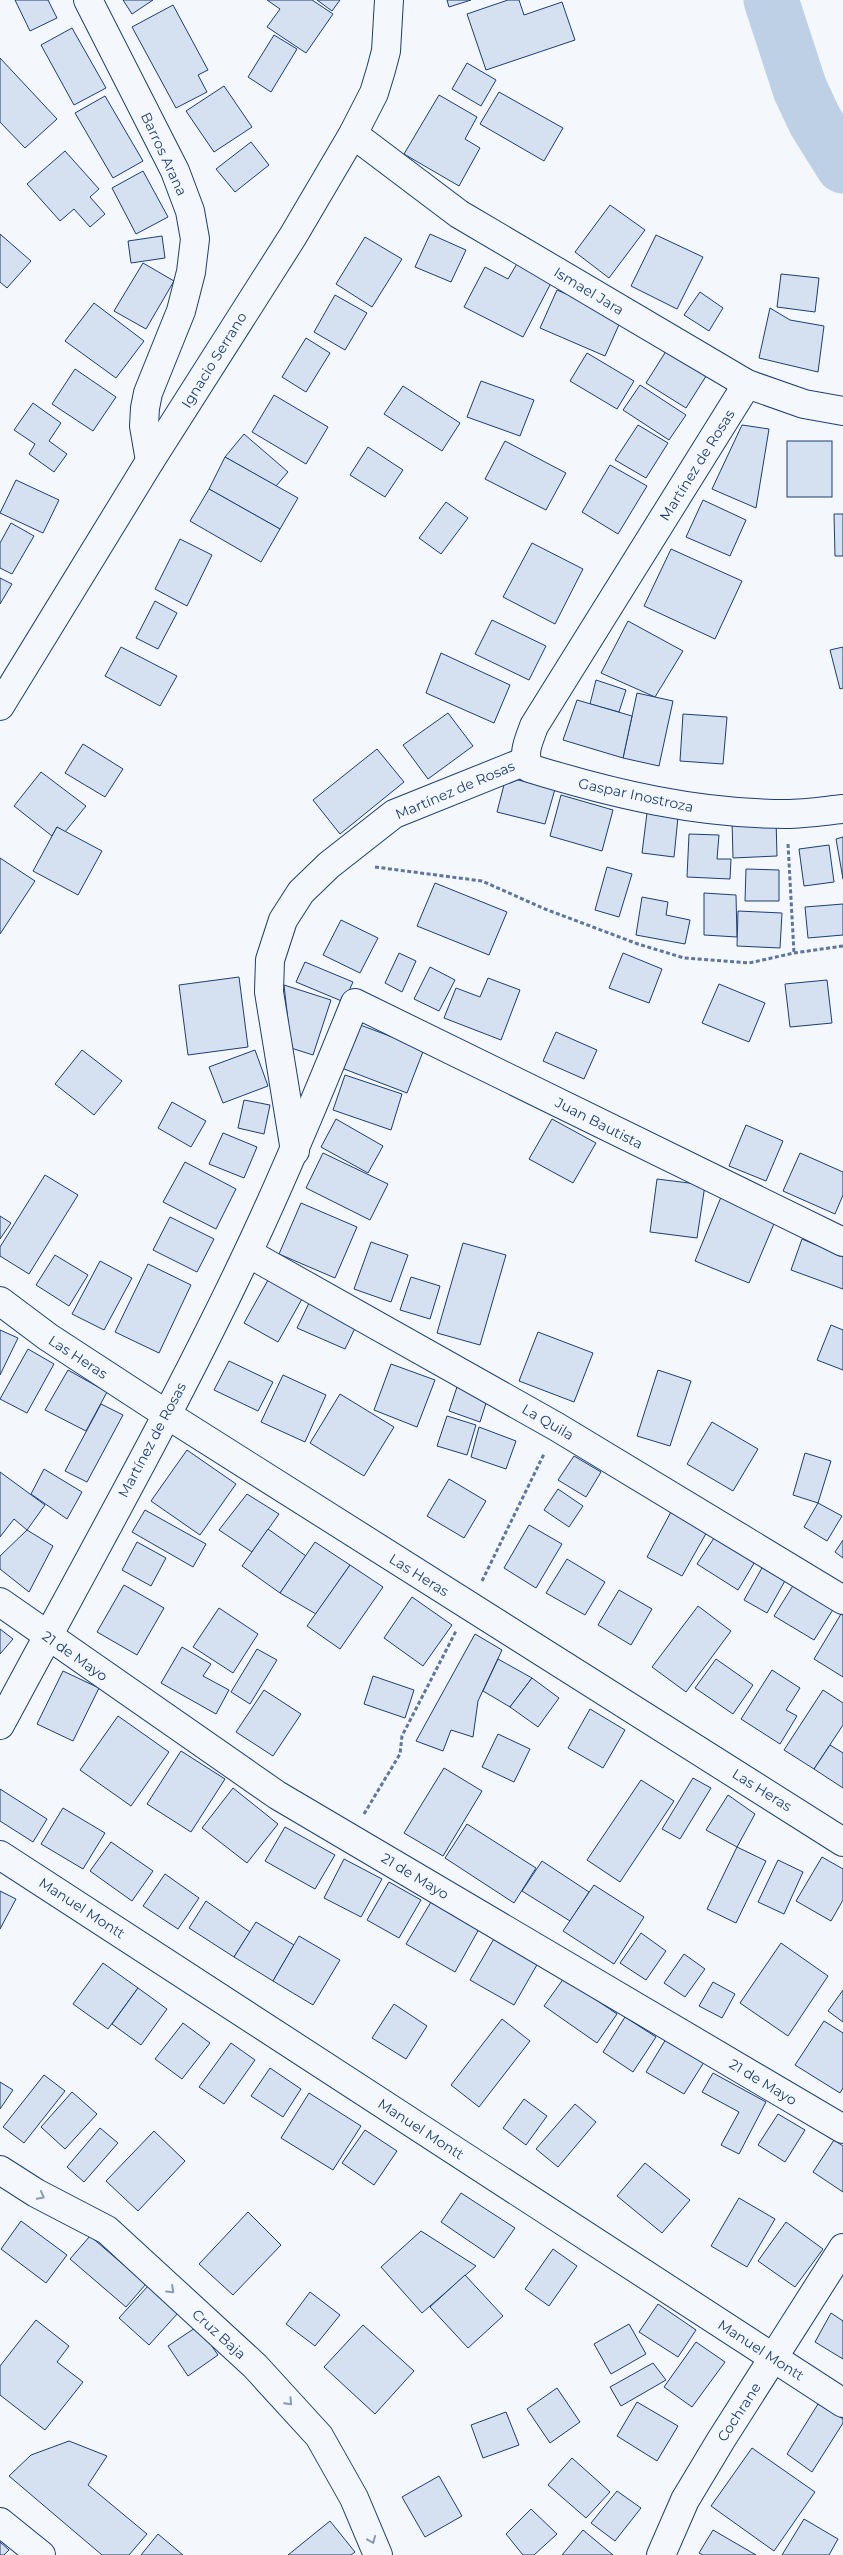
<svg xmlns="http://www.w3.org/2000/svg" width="843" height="2555" viewBox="0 0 843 2555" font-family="Montserrat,sans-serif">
<rect width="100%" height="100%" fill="#f4f7fb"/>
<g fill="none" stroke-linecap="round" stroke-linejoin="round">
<polyline stroke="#bed0e5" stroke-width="55" points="771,0 800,89 815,121 843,166"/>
</g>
<g fill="#d5e0f0" stroke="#1d3f73">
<polygon points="15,0 48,0 57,18 30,31"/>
<polygon points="123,0 153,0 132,14"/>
<polygon points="267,0 312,0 333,14 306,53 267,27 280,9"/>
<polygon points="317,0 340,0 332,11"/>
<polygon points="447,0 471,0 449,7"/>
<polygon points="508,0 519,0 524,15 562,2 575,40 486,70 467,14"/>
<polygon points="173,5 208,70 198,75 207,92 176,108 132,27"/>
<polygon points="72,28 106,88 74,105 41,45"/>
<polygon points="274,35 297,49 271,92 248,77"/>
<polygon points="0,58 57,119 25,148 0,122"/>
<polygon points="467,63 496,80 481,106 452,89"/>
<polygon points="224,86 252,127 214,152 186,111"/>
<polygon points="499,92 563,128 544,161 480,124"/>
<polygon points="439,95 477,117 465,139 480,148 459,186 404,154"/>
<polygon points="105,96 143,161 113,178 75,113"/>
<polygon points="251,142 269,165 235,192 216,169"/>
<polygon points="65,151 99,189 90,197 105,214 90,227 74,209 60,221 27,184"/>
<polygon points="143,171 168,217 136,234 112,188"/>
<polygon points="610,205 645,230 609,278 575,252"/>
<polygon points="0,234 31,261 7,288 0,282"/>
<polygon points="430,234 466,250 451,282 415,267"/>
<polygon points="656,235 703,257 677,309 631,286"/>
<polygon points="162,236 165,258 131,263 128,241"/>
<polygon points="365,237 402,259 372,307 336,284"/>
<polygon points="518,262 552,281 523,337 464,307 485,267 508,279"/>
<polygon points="143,263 174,281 146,329 114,311"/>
<polygon points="781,274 819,278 815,312 777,307"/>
<polygon points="557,290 622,318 605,356 540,328"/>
<polygon points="700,292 723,308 709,331 684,315"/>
<polygon points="335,295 367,313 345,350 314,332"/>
<polygon points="94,303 144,341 116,378 65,341"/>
<polygon points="770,308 790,320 824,326 818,372 759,358"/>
<polygon points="306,338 330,353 306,392 282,377"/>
<polygon points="668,348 708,373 686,408 646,383"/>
<polygon points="587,353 634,381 617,409 570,381"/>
<polygon points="75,369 116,397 93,431 52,404"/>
<polygon points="481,381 534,400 520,436 467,417"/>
<polygon points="640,385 686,415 669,440 623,410"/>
<polygon points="403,386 460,423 442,451 384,414"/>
<polygon points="274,395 328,427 306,464 252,432"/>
<polygon points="33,403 61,423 49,441 67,454 54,472 29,454 35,444 14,430"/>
<polygon points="638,425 668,443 646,478 615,460"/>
<polygon points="742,425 769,429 756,508 712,489"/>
<polygon points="244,434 288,472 276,486 225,457"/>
<polygon points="505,441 566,473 546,510 485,479"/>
<rect x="787" y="441" width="45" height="56"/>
<polygon points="368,447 403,470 385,497 350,475"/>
<polygon points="225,457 298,498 280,529 209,489"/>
<polygon points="610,465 647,486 618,534 582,512"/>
<polygon points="16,480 59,500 43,533 0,513"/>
<polygon points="209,489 280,529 261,562 190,521"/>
<polygon points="703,500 746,520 730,556 686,537"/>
<polygon points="446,502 468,518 441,554 419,538"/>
<polygon points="834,514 843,514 843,556 835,556"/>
<polygon points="11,523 34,536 12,574 0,568 0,543"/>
<polygon points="180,539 212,555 187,606 155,589"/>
<polygon points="532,543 583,569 555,624 503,597"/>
<polygon points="671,549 742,581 715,639 644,606"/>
<polygon points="0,578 12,584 0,604"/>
<polygon points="155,601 177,613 158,649 136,638"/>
<polygon points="492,620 546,646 529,680 475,654"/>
<polygon points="628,621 683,651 655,697 601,673"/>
<polygon points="121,647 177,676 160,706 105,676"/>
<polygon points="843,647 843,688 840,689 830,650"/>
<polygon points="441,653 510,685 494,723 426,693"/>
<polygon points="596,680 626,690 619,712 590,704"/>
<polygon points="637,693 673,701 659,766 623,758"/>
<polygon points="577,700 632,716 623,758 563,740"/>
<polygon points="448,713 473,746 428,779 403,745"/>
<polygon points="683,714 727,717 723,764 680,761"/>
<polygon points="83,744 123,769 105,797 65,773"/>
<polygon points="377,749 404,782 340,834 313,800"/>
<polygon points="41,772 86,806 65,832 57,827 52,836 14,806"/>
<polygon points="506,777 555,789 545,824 497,812"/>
<polygon points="561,795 613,810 602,851 550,836"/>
<polygon points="647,813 678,817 674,857 642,853"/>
<polygon points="776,819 777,856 733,858 732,820"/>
<polygon points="57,827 102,851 78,895 33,871"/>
<polygon points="689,834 719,835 717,859 731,859 730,879 687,877"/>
<polygon points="843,837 843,879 836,839"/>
<polygon points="829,845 834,882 804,886 799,849"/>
<polygon points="0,858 35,881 0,934"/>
<polygon points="607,867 632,874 619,917 595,910"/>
<polygon points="746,869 779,870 779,901 745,901"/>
<polygon points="435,883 507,912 489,955 417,926"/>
<polygon points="704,893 736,895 737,937 704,935"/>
<polygon points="642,897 668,902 666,915 690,920 685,944 636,935"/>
<polygon points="843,904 843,935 808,938 805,907"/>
<polygon points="738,911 782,913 780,948 737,946"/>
<polygon points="341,920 378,938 360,973 323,955"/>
<polygon points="399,953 416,961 402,992 385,983"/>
<polygon points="623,953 662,969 649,1003 609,988"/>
<polygon points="305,962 353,982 344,1002 296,982"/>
<polygon points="430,967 455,980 439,1011 414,999"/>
<polygon points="239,977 248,1047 188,1055 179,985"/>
<polygon points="488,978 520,990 501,1040 444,1018 456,988 480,997"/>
<polygon points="827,980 832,1023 790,1027 785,984"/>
<polygon points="719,984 765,1003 749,1042 702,1023"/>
<polygon points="284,985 331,1000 313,1055 291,1048"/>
<polygon points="355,1023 424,1049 407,1093 339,1067"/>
<polygon points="556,1032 597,1050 584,1079 543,1061"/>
<polygon points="82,1050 122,1081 94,1115 55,1084"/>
<polygon points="255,1050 268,1086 223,1103 209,1067"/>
<polygon points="345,1075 402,1094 391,1130 333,1110"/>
<polygon points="244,1100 270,1105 264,1134 238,1128"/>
<polygon points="172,1102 206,1121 191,1147 158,1128"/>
<polygon points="336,1119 383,1146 368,1173 321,1147"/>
<polygon points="552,1119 596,1143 573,1183 529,1159"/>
<polygon points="746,1125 783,1141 766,1181 729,1166"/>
<polygon points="223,1133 257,1147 244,1178 209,1164"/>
<polygon points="323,1153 388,1184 370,1220 306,1188"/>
<polygon points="800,1153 843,1172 843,1195 835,1214 783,1191"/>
<polygon points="185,1162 236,1189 216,1229 163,1202"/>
<polygon points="45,1175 78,1195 29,1274 0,1256 0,1247"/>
<polygon points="657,1179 705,1185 697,1238 650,1232"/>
<polygon points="721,1197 776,1219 749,1283 695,1261"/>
<polygon points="301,1203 357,1227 335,1278 279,1254"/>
<polygon points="0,1216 11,1223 0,1239"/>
<polygon points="170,1217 214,1239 197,1272 153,1250"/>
<polygon points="802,1239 843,1256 843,1289 791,1270"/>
<polygon points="371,1242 408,1255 391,1302 354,1289"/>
<polygon points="463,1243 506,1255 480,1345 437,1333"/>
<polygon points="55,1255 88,1275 69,1306 36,1285"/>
<polygon points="100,1261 132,1278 104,1330 72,1314"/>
<polygon points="148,1264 191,1285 159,1353 115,1332"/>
<polygon points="411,1277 440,1286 430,1319 400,1310"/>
<polygon points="268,1280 302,1299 278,1342 244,1323"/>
<polygon points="310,1301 358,1322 345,1349 297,1328"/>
<polygon points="831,1325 843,1330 843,1370 817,1360"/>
<polygon points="0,1330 18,1338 0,1375"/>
<polygon points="538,1332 593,1353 574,1402 519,1381"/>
<polygon points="28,1349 54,1364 27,1413 0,1399"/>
<polygon points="229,1361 273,1382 258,1411 214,1390"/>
<polygon points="391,1364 435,1380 417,1427 374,1410"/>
<polygon points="68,1370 107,1392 86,1431 45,1410"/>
<polygon points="658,1370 691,1381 670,1446 637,1436"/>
<polygon points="283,1375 326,1395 305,1442 261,1422"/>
<polygon points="457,1387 488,1397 480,1422 449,1411"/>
<polygon points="340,1394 394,1427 364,1476 310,1443"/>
<polygon points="101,1404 123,1415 87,1482 65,1471"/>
<polygon points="447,1416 476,1425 467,1455 437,1446"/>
<polygon points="712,1422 758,1449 733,1491 687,1464"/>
<polygon points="479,1427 516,1441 506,1469 471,1457"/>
<polygon points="187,1450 236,1484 200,1535 151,1501"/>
<polygon points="805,1453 831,1461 818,1503 793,1495"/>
<polygon points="574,1456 601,1472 586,1497 558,1480"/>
<polygon points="44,1469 82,1492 67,1519 31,1494"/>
<polygon points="0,1472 45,1505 27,1530 14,1519 0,1537"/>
<polygon points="449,1479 486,1501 464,1538 427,1516"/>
<polygon points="558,1489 583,1506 569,1527 544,1510"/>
<polygon points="247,1494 279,1514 252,1552 219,1530"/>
<polygon points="818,1503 842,1516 827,1541 804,1527"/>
<polygon points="145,1510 206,1544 193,1567 132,1532"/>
<polygon points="672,1510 708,1530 682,1576 647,1557"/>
<polygon points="529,1525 562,1544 536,1588 504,1568"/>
<polygon points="268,1529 306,1556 280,1593 242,1566"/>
<polygon points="27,1530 53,1546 29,1592 0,1569 0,1556"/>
<polygon points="716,1535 756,1560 738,1590 697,1564"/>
<polygon points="843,1540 843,1558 835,1552"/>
<polygon points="137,1542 166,1558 151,1586 122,1570"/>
<polygon points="315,1542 350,1565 316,1614 280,1593"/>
<polygon points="567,1559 605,1582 585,1615 546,1593"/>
<polygon points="350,1565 383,1587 340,1649 307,1626"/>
<polygon points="763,1566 786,1579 767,1613 744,1600"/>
<polygon points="794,1584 834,1608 814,1640 774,1616"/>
<polygon points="124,1585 164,1608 137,1655 97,1632"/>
<polygon points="619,1590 652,1609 631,1645 598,1625"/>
<polygon points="412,1597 452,1625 423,1666 384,1638"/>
<polygon points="698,1606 731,1631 686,1692 652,1667"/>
<polygon points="219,1608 258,1634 233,1673 193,1647"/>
<polygon points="841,1614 843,1615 843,1677 814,1659"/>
<polygon points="0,1629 13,1639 0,1654"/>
<polygon points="475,1634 502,1650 478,1701 473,1737 451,1730 443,1751 416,1741"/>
<polygon points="182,1647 211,1664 203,1676 229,1690 216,1714 161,1683"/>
<polygon points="257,1649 277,1660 250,1704 231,1692"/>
<polygon points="498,1659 532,1678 510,1707 483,1691"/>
<polygon points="716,1659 753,1685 733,1714 695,1688"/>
<polygon points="772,1670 800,1688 786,1710 797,1716 780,1744 741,1719"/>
<polygon points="63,1671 99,1688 73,1741 37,1724"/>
<polygon points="373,1676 414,1690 405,1718 364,1704"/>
<polygon points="532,1678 559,1698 538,1727 510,1707"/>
<polygon points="264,1690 301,1714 273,1756 236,1732"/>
<polygon points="823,1690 843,1703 843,1725 814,1769 784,1750"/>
<polygon points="590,1709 625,1730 603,1768 568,1748"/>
<polygon points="118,1716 169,1752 131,1806 80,1770"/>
<polygon points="498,1734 530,1749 514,1782 482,1767"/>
<polygon points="830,1745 843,1753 843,1788 814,1769"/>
<polygon points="181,1751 225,1779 191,1832 147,1804"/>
<polygon points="444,1768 482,1791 443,1856 404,1833"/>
<polygon points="693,1778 711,1788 680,1839 662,1829"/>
<polygon points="641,1780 674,1801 620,1882 587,1860"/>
<polygon points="233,1788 278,1824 247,1863 202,1828"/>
<polygon points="0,1789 47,1819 33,1842 0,1821"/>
<polygon points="728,1795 755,1814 737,1847 706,1830"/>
<polygon points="63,1808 105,1833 83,1869 41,1844"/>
<polygon points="467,1824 536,1868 514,1903 445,1858"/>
<polygon points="285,1827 335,1855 315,1889 265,1861"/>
<polygon points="111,1842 153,1871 132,1901 90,1871"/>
<polygon points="737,1847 766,1861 736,1923 707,1909"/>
<polygon points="822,1857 843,1869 843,1900 831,1921 796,1901"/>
<polygon points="344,1859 382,1879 361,1917 324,1898"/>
<polygon points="778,1860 803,1872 784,1914 758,1902"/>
<polygon points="542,1861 589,1892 570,1921 522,1891"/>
<polygon points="165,1874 199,1898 178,1929 143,1906"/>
<polygon points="389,1882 421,1900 399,1938 367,1920"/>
<polygon points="594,1885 644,1917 614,1964 563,1931"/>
<polygon points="0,1891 16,1899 0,1929"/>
<polygon points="206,1901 250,1932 234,1957 189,1928"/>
<polygon points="431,1902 479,1929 455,1972 406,1944"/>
<polygon points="256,1922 294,1945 273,1981 234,1957"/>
<polygon points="641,1933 666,1951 646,1980 620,1963"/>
<polygon points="299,1936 340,1960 313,2005 273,1981"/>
<polygon points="495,1937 538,1963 514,2005 470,1980"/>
<polygon points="781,1943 828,1976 788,2036 740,2003"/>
<polygon points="684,1954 705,1969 685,1997 664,1983"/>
<polygon points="103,1963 138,1988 108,2029 73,2004"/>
<polygon points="564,1978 617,2014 597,2043 544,2006"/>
<polygon points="713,1982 735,1994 722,2018 699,2006"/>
<polygon points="138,1988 167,2009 141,2045 112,2024"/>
<polygon points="843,1990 843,2022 828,2011"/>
<polygon points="394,2004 427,2026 406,2059 372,2038"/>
<polygon points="625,2017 656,2037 633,2072 603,2052"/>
<polygon points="502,2019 530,2041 479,2107 451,2085"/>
<polygon points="824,2021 843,2033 843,2088 840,2093 795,2065"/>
<polygon points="183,2023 210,2043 182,2079 155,2059"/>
<polygon points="666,2039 704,2062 684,2094 646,2072"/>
<polygon points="231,2043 255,2060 224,2104 199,2087"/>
<polygon points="270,2068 301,2089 283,2117 251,2096"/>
<polygon points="713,2073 766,2102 739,2154 721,2145 739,2112 702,2092"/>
<polygon points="44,2075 65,2091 24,2143 3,2127"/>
<polygon points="0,2082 13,2090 0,2109"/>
<polygon points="72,2092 97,2114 65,2149 41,2127"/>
<polygon points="309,2093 361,2126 333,2170 281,2138"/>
<polygon points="524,2099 547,2116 526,2145 503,2128"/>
<polygon points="575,2104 596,2122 558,2167 536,2149"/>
<polygon points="778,2114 805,2130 785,2162 758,2145"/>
<polygon points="100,2128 118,2143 84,2182 67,2167"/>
<polygon points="365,2130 397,2151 374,2185 342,2163"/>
<polygon points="154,2131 185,2161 138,2211 106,2181"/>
<polygon points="834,2140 843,2146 843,2192 813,2172"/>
<polygon points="645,2163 690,2200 662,2233 617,2196"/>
<polygon points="461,2193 515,2228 494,2258 441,2222"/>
<polygon points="739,2198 775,2219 747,2267 711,2246"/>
<polygon points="248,2212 281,2245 233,2295 199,2264"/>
<polygon points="21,2221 67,2255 46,2283 1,2249"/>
<polygon points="786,2222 823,2249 795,2287 758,2261"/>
<polygon points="421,2231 476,2266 422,2313 381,2267"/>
<polygon points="90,2236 146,2284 126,2307 70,2259"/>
<polygon points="553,2249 577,2266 549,2306 525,2289"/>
<polygon points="465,2275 503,2316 468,2348 430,2307"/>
<polygon points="148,2286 178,2313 149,2345 119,2318"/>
<polygon points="310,2292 340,2315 315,2346 286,2324"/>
<polygon points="658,2304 696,2330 678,2357 639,2332"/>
<polygon points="831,2313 843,2321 843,2359 815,2342"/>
<polygon points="36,2320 69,2346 57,2362 83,2382 45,2430 0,2395 0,2366"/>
<polygon points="629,2324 646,2354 611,2374 594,2344"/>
<polygon points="363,2325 414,2371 375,2414 324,2367"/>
<polygon points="198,2326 218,2355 188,2376 168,2346"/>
<polygon points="696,2342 725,2362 692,2407 664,2387"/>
<polygon points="653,2363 666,2380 621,2406 610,2387"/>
<polygon points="557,2388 580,2422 550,2443 527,2409"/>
<polygon points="637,2402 678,2426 657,2461 617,2436"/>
<polygon points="818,2404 843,2419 843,2423 812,2472 787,2454"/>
<polygon points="506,2412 519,2445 483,2458 471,2425"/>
<polygon points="69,2441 107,2456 88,2485 147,2534 129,2555 102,2555 9,2476 31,2455"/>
<polygon points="752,2448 815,2492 774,2551 711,2506"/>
<polygon points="572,2458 610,2492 586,2518 548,2485"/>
<polygon points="439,2476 462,2516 425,2537 402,2497"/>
<polygon points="617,2491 641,2508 615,2541 591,2523"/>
<polygon points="531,2509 557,2534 534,2555 523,2555 506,2534"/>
<polygon points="804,2519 838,2539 829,2555 782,2555"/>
<polygon points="330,2521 355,2552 351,2555 288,2555"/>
<polygon points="583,2530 613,2555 562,2555"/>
<polygon points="713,2530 756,2555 703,2555 699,2553"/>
<polygon points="158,2534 183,2555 141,2555"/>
<polygon points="0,2542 9,2550 4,2555 0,2555"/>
</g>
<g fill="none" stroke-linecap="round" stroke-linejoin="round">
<g stroke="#1d3f73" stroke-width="30">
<g id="street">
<polyline points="88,0 175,171 190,211 195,239 191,272 181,311 148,393 145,408 144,426 150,461"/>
<polyline points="353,134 459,214 747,384 804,404 843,411"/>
<path d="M747 384 534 726C529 741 522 752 529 768 613 794 698 814 786 814 805 814 824 811 843 809"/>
<polyline points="295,1151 269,992 270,960 283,920 301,892 329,865 394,814 526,761"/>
<polyline points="248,1253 557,1427 843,1600"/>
<polyline points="0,1602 277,1795 843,2129"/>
<path d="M0 1725C84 1568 172 1413 248 1252 287 1170 321 1087 355 1003L843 1242"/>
<polyline points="0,1855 843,2403"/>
<polyline points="0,2170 36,2193 107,2230 255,2366 319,2436 354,2498 378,2555"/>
<polyline points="661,2555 685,2500 721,2440 843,2248"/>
</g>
</g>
<g stroke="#1d3f73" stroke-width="30">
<g id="secondary">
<polyline points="0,706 150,461 293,236 353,134 374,93 381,70 386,51 389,0"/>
<polyline points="0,1301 48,1337 166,1414 843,1842"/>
<polyline points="0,2522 41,2555"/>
</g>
</g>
<g stroke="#5e769c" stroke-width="3" stroke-dasharray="4 2.5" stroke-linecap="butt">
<polyline points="788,844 794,953"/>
<polyline points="375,867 482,881 545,909 638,944 684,958 749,963 794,953 843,946"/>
<polyline points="482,1581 544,1454"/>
<polyline points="364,1814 400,1754 402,1736 456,1631"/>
</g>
<use href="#street" stroke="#f4f7fb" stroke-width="28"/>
<use href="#secondary" stroke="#f4f7fb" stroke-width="28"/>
</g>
<defs><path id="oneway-chevron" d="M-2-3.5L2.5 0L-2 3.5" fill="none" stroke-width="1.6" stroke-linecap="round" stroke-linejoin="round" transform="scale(1.25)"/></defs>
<g stroke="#889bb7">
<use href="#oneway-chevron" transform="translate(41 2196) rotate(28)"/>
<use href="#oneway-chevron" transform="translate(171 2290) rotate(43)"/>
<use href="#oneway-chevron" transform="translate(289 2402) rotate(46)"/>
<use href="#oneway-chevron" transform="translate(372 2540) rotate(68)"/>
</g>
<g text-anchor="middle" stroke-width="4" stroke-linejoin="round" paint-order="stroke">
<g font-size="14" fill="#1d3f73" stroke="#f4f7fb">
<text transform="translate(164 154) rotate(65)" y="5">Barros Arana</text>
<text transform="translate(589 291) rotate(31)" y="5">Ismael Jara</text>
<text transform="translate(214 360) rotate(-58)" y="5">Ignacio Serrano</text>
<text transform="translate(697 465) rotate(-58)" y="5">Martínez de Rosas</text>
<text transform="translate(455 790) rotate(-23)" y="5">Martínez de Rosas</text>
<text transform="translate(636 795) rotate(12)" y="5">Gaspar Inostroza</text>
<text transform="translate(599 1123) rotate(27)" y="5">Juan Bautista</text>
<text transform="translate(78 1357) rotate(33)" y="5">Las Heras</text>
<text transform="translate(548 1422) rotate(30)" y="5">La Quila</text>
<text transform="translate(152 1440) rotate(-62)" y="5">Martínez de Rosas</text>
<text transform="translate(419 1575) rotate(32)" y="5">Las Heras</text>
<text transform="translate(75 1656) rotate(35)" y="5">21 de Mayo</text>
<text transform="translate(762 1790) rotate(32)" y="5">Las Heras</text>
<text transform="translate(415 1876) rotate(31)" y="5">21 de Mayo</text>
<text transform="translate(82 1908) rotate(33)" y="5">Manuel Montt</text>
<text transform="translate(763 2082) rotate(31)" y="5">21 de Mayo</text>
<text transform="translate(421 2129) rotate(33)" y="5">Manuel Montt</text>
<text transform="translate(219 2334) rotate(42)" y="5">Cruz Baja</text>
<text transform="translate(761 2350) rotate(33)" y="5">Manuel Montt</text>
<text transform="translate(739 2412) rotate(-57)" y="5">Cochrane</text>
</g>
</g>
</svg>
